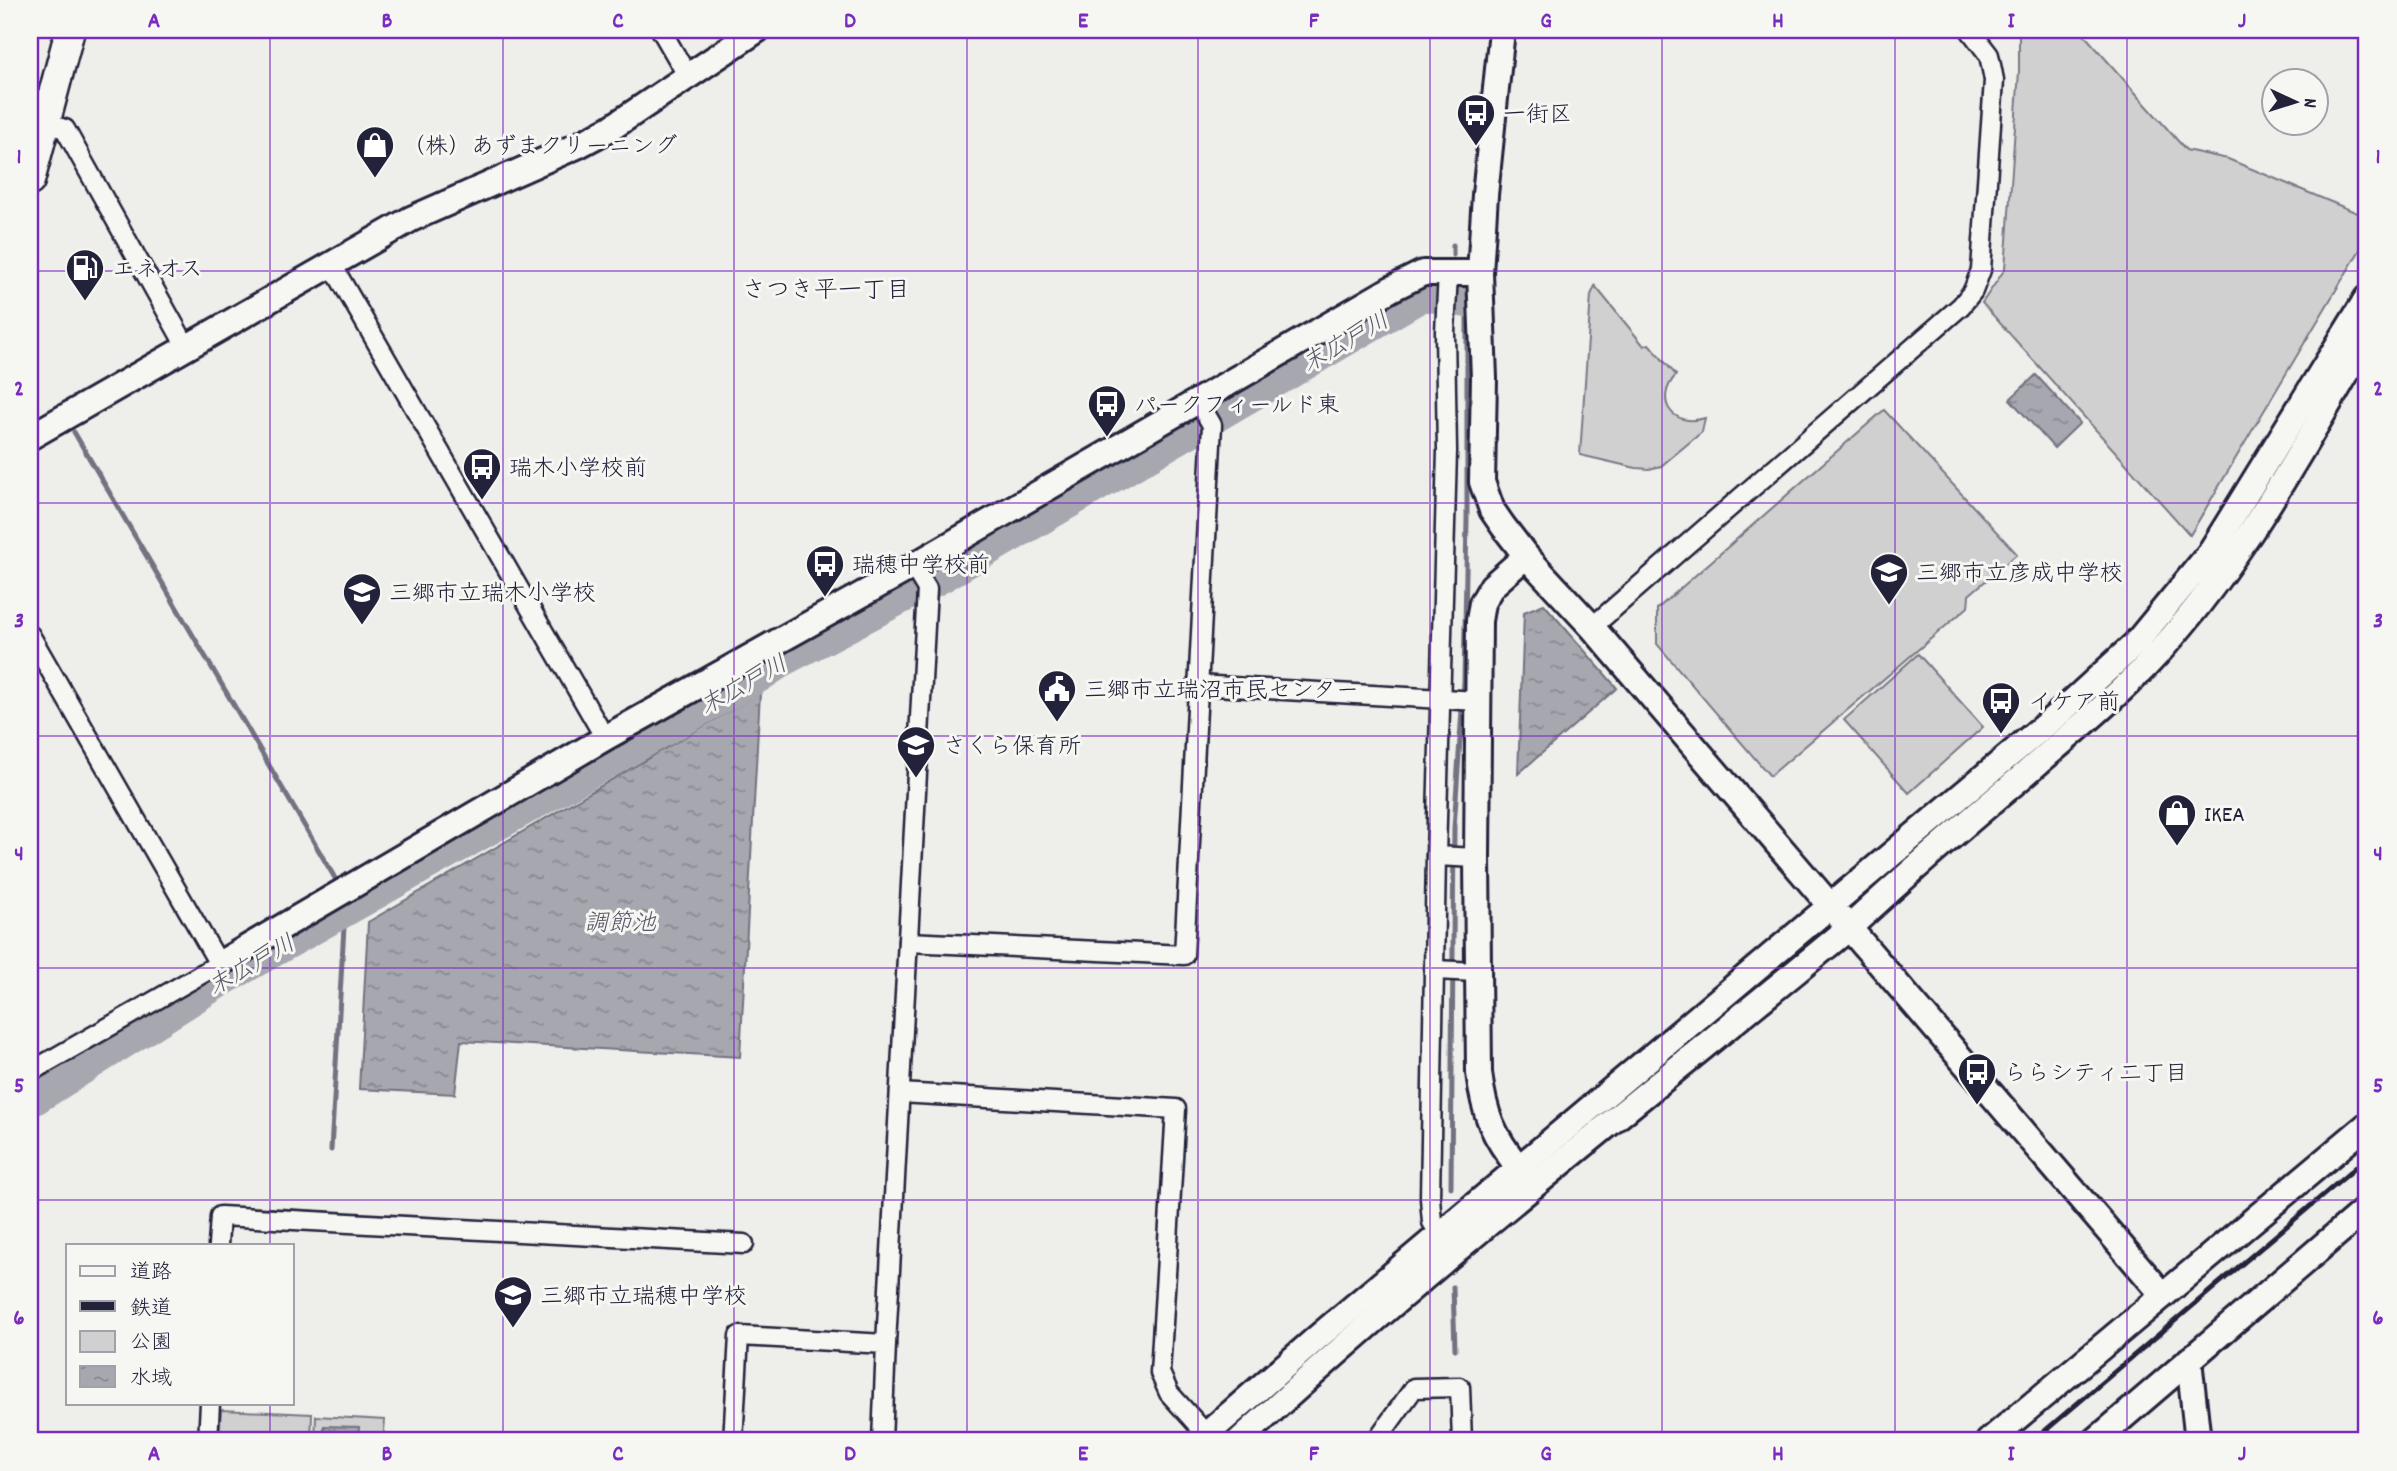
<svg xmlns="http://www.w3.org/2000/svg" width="2397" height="1471" viewBox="0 0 2397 1471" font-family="Dekko,'Klee One',sans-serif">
<defs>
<pattern id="water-ripples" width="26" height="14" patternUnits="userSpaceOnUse" patternTransform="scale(1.75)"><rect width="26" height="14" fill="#a7a7af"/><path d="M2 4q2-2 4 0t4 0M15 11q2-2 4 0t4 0" fill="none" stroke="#888890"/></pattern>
</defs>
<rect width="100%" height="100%" fill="#eeeeeb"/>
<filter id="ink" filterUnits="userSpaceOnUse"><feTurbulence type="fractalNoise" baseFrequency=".0143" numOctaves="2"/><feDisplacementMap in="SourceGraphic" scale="14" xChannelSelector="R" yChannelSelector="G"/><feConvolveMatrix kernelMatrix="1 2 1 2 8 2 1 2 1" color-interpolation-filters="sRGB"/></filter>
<g filter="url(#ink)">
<g fill="#d0d0d1" stroke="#797986" stroke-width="2">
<polygon points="2019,30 2080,30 2186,150 2228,159 2367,217 2367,238 2190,535 1982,303 2005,269 2019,71"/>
<path d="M1595 286 1644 346 1649 344 1676 375C1653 401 1673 428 1705 418L1702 432 1661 466 1649 469 1636 468 1580 455 1591 295Z"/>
<polygon points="1884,410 2017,554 1969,595 1968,607 1770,776 1657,644 1657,609"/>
<polygon points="1918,654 1983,727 1909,793 1844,720"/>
<polygon points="221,1410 312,1414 311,1441 219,1441"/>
<polygon points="316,1416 385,1420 383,1441 315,1441"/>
</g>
<g fill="url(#water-ripples)" stroke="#727281" stroke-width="2">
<polygon points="2036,375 2080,423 2054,448 2010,399"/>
<polygon points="1544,604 1617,688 1518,774 1524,612"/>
<polygon points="760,693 740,1057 461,1041 455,1094 359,1089 368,922"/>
<polygon points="324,1426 359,1427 358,1441 324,1441"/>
</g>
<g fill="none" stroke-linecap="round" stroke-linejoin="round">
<g stroke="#727281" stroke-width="5">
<polyline points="1453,255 1453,245"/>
<polyline points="74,432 339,885"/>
<polyline points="331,1150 345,910"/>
<polyline points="1451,1187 1454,828 1464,681 1467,518 1467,302"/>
<polyline points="1453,1287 1455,1349"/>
</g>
<polyline stroke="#a7a7af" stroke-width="32" points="30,1102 219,982 760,676 787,658 945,575 1423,295 1467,302"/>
<g stroke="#22223b" stroke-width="23">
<g id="street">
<polyline points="661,30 687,75"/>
<polyline points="45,123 65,129 187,348"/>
<polyline points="332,265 605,738"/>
<polyline points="1592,627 1961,306 1973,291 1981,270 1994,80 1989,55 1970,30"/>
<polyline points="30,635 219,964 30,1072"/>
<polyline points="1197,685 1478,701"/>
<polyline points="1436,856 1477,858"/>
<polyline points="908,942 1184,955 1212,425 1198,401"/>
<polyline points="1435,970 1477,972"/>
<polyline points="900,1093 1176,1109 1160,1373 1169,1393 1206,1434"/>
<polyline points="1440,1234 1432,1222 1430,1198 1436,856 1447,451 1445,332 1448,272"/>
<polyline points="218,1245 220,1216 744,1244"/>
<polyline points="886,1344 927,589 913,566"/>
<polyline points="208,1441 210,1403"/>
<polyline points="733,1441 739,1336 886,1344 882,1441"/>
<polyline points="1376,1441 1414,1388 1460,1387 1462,1441"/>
</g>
</g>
<g stroke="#22223b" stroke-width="30">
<g id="secondary">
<polyline points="1502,30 1485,195 1480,273 1484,378 1482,482 1492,510 1503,526 1526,556 1592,627 2163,1295"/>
<polyline points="30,437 411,219 579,145 611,128 757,30"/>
<polyline points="219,964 605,738 913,566 1391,289 1423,273 1480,273"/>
<path d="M1519 1168C1493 1136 1484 1114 1479 1073L1477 858 1479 621 1482 603 1492 586 1526 556"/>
<polyline points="2189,1360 2198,1441"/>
<polyline points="1199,1441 1318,1337 2063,710 2135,644 2209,554 2367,298"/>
<path d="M1239 1441C1434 1261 1644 1097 1849 928 1906 875 1964 825 2024 775 2065 739 2108 705 2146 666 2238 569 2300 452 2367 338"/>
<polyline points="1989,1441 2367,1125"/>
<polyline points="2095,1441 2367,1208"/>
</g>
</g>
<g stroke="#22223b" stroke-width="33">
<polyline id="primary" points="30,181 70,30"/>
</g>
<use href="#street" stroke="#f6f6f2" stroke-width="18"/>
<use href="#secondary" stroke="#f6f6f2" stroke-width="24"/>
<use href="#primary" stroke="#f6f6f2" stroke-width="28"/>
<polyline stroke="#22223b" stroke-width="5" points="2033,1441 2367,1158"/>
</g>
</g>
<path fill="none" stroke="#7b2cbf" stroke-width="2" stroke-opacity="0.55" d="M270 30V1245M503 30V1441M734 30V1441M967 30V1441M1198 30V1441M1430 30V1441M1662 30V1441M1895 30V1441M2127 30V1441M30 271H2367M30 503H2367M30 736H2367M30 968H2367M30 1200H2367M270 1403V1441"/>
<defs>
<g id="bus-pin" transform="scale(2.0125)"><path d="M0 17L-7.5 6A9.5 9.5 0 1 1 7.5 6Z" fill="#22223b" stroke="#f6f6f2"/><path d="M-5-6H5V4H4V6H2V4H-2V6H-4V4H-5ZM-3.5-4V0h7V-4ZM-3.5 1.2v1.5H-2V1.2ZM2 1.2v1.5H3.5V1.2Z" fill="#fff"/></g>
<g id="shop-pin" transform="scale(2.0125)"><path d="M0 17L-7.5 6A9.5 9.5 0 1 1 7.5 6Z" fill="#22223b" stroke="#f6f6f2"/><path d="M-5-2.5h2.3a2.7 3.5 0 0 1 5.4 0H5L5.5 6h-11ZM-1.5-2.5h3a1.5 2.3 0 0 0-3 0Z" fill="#fff"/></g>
<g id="fuel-pin" transform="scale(2.0125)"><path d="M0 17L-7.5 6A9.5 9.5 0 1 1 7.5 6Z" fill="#22223b" stroke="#f6f6f2"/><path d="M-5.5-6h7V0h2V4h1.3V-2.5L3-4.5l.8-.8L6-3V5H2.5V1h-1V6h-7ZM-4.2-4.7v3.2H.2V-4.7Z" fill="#fff"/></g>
<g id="school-pin" transform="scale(2.0125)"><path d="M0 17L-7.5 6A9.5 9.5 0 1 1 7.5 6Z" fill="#22223b" stroke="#f6f6f2"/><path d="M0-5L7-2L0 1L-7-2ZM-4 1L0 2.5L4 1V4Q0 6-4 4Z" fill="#fff"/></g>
<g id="civic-pin" transform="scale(2.0125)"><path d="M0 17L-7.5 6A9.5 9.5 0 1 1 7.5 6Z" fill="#22223b" stroke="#f6f6f2"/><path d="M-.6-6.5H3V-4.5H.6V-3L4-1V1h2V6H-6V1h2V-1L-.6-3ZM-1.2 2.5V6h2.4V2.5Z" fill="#fff"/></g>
</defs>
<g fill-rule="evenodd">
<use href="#bus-pin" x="1476" y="113"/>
<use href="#shop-pin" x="375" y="145"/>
<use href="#fuel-pin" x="85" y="268"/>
<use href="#bus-pin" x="1107" y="404"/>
<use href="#bus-pin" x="482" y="467"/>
<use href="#bus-pin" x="825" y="564"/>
<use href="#school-pin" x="1889" y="572"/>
<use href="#school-pin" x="362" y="592"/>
<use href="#civic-pin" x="1057" y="689"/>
<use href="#bus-pin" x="2001" y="701"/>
<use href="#school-pin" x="916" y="745"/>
<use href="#shop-pin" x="2177" y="813"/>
<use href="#bus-pin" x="1977" y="1072"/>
<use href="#school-pin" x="513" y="1295"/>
</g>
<g text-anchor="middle" stroke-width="6" stroke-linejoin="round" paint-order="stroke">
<g font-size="23" fill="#22223b" stroke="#f6f6f2" text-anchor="start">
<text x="1503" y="121">一街区</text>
<text x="402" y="153">（株）あずまクリーニング</text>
<text x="112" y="276">エネオス</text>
<text x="1134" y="412">パークフィールド東</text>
<text x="509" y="475">瑞木小学校前</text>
<text x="852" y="572">瑞穂中学校前</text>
<text x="1916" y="580">三郷市立彦成中学校</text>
<text x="389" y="600">三郷市立瑞木小学校</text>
<text x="1084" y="697">三郷市立瑞沼市民センター</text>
<text x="2028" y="709">イケア前</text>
<text x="943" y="753">さくら保育所</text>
<text x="2204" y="821">IKEA</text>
<text x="2004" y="1080">ららシティ二丁目</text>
<text x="540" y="1303">三郷市立瑞穂中学校</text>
</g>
<g font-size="24" fill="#22223b" stroke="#f6f6f2">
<text x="826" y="297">さつき平一丁目</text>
</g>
<g font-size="24" font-style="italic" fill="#575769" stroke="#f6f6f2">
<text transform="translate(1345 341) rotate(-30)" y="8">末広戸川</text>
<text transform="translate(743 684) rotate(-29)" y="8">末広戸川</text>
<text x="620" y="930">調節池</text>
<text transform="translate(251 964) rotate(-30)" y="8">末広戸川</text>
</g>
</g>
<rect width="2397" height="1471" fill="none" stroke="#f6f6f2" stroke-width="77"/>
<rect x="66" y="1244" width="228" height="161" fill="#f6f6f2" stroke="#a1a1a9" stroke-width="2"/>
<rect x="80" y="1266" width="35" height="10" fill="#f6f6f2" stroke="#a1a1a9" stroke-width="2"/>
<text x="130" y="1278" font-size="21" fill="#22223b">道路</text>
<rect x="80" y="1301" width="35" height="10" fill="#22223b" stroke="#a1a1a9" stroke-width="2"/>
<text x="130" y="1314" font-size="21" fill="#22223b">鉄道</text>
<rect x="80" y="1331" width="35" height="21" fill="#d0d0d1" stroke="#a1a1a9" stroke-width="2"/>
<text x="130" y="1348" font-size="21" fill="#22223b">公園</text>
<rect x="80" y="1366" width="35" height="21" fill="url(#water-ripples)" stroke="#a1a1a9" stroke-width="2"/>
<text x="130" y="1384" font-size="21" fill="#22223b">水域</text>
<g transform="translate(2295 102) rotate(94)"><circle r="33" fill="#f6f6f2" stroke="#a1a1a9" stroke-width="2"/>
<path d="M0-5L12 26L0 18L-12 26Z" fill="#22223b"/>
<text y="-10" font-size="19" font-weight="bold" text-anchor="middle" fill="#22223b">N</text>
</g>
<rect x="38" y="38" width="2320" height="1394" fill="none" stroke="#7b2cbf" stroke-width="2.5"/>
<g font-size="23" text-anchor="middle" font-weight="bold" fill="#7b2cbf">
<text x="154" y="27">A</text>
<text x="387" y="27">B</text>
<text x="618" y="27">C</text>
<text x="850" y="27">D</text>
<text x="1083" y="27">E</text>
<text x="1314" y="27">F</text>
<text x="1546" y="27">G</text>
<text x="1778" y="27">H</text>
<text x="2011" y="27">I</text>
<text x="2242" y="27">J</text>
<text x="19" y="163">1</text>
<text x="2378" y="163">1</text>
<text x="19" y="395">2</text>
<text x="2378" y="395">2</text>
<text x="19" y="627">3</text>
<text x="2378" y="627">3</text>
<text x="19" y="860">4</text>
<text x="2378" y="860">4</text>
<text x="19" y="1092">5</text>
<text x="2378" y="1092">5</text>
<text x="19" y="1324">6</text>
<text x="2378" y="1324">6</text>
<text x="154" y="1460">A</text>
<text x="387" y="1460">B</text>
<text x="618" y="1460">C</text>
<text x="850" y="1460">D</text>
<text x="1083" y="1460">E</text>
<text x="1314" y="1460">F</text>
<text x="1546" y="1460">G</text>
<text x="1778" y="1460">H</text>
<text x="2011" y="1460">I</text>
<text x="2242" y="1460">J</text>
</g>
</svg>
